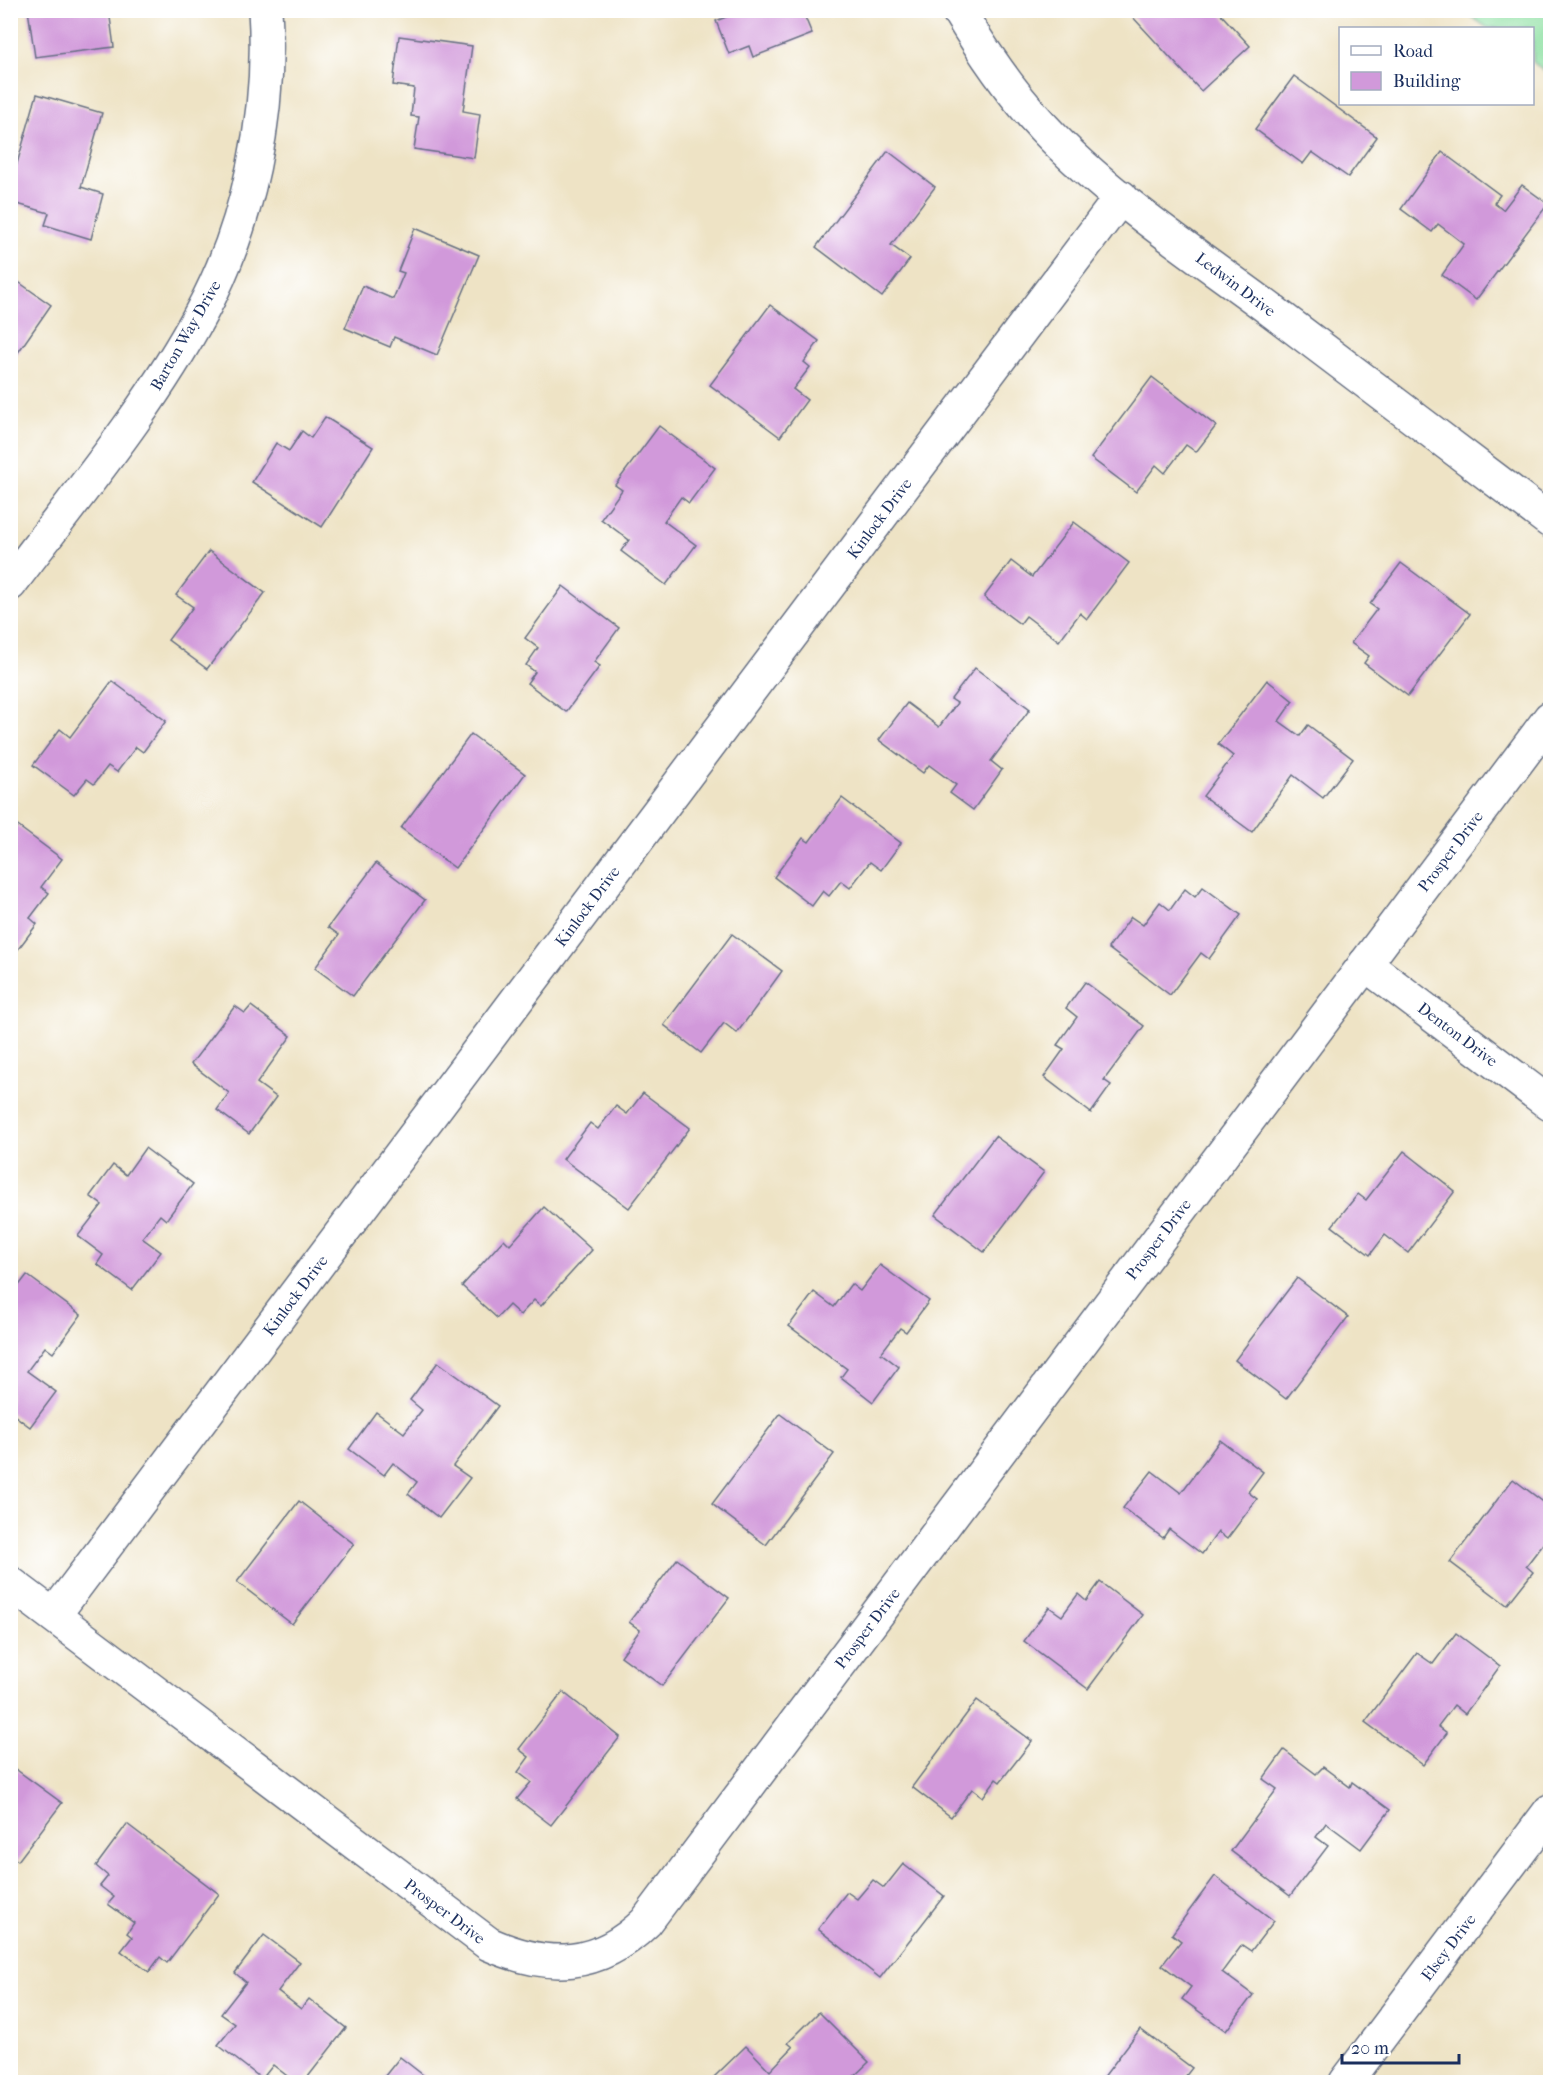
<svg xmlns="http://www.w3.org/2000/svg" width="1561" height="2093" viewBox="0 0 1561 2093" font-family="'IM FELL French Canon',serif">
<rect width="100%" height="100%" fill="#fff"/>
<filter id="ink" filterUnits="userSpaceOnUse"><feTurbulence type="fractalNoise" baseFrequency=".0167" numOctaves="2"/><feDisplacementMap in="SourceGraphic" scale="12" xChannelSelector="R" yChannelSelector="G"/><feConvolveMatrix kernelMatrix="1 2 1 2 8 2 1 2 1" color-interpolation-filters="sRGB"/></filter>
<filter id="wash" filterUnits="userSpaceOnUse"><feTurbulence type="fractalNoise" baseFrequency=".008" numOctaves="4" result="noise"/><feDisplacementMap in="SourceGraphic" scale="24" xChannelSelector="R" yChannelSelector="G"/><feGaussianBlur stdDeviation="1.35" result="paint"/><feColorMatrix in="noise" values="0 0 0 0 0 0 0 0 0 0 0 0 0 0 0 0 0 1.4 0 .05"/><feComposite in="paint" operator="in"/></filter>
<g filter="url(#wash)">
<rect width="100%" height="100%" fill="#eee3c5"/>
<polygon fill="#8de0a2" stroke="#548880" stroke-width="1.5" points="1463,11 1550,11 1550,76 1533,62 1532,28 1488,28"/>
<g id="blocks">
<g fill="#d199da">
<polygon points="28,10 109,10 114,47 35,57"/>
<polygon points="735,10 802,10 812,34 753,57 749,46 729,54 716,21 736,13"/>
<polygon points="1131,10 1217,10 1250,46 1201,91 1129,13"/>
<polygon points="399,36 472,46 463,111 480,114 474,158 414,149 419,117 411,116 414,88 393,85"/>
<polygon points="1294,76 1377,137 1348,177 1312,152 1303,164 1255,129"/>
<polygon points="37,94 102,113 81,187 103,194 91,239 45,225 49,213 10,202 10,188"/>
<polygon points="888,151 935,187 891,245 910,259 882,297 816,247"/>
<polygon points="1442,152 1500,195 1494,203 1503,210 1522,185 1548,204 1476,300 1442,275 1464,244 1438,224 1432,232 1401,209"/>
<polygon points="415,228 479,255 437,355 394,337 390,347 345,328 363,286 393,299 404,273 398,271"/>
<polygon points="10,276 51,305 10,364"/>
<polygon points="770,305 819,341 804,362 810,367 793,389 807,400 780,437 710,385"/>
<polygon points="1152,377 1216,426 1196,452 1186,445 1165,473 1156,465 1136,492 1091,458"/>
<polygon points="325,417 373,447 322,527 252,482 276,443 289,451 302,431 311,438"/>
<polygon points="659,426 715,468 689,503 681,497 664,521 696,545 666,585 621,551 629,540 601,519 622,490 615,485"/>
<polygon points="1074,522 1129,563 1087,619 1080,613 1059,641 1026,616 1020,624 984,597 1011,561 1032,577"/>
<polygon points="209,551 265,593 207,669 168,640 193,607 176,595"/>
<polygon points="1401,563 1470,614 1408,696 1364,663 1369,656 1351,643 1377,609 1370,604"/>
<polygon points="563,586 619,628 594,662 600,666 566,712 527,683 535,672 526,665 538,648 525,638"/>
<polygon points="975,668 1030,709 991,761 1002,770 973,810 950,793 956,785 929,765 923,773 879,740 907,703 939,727 957,703 951,699"/>
<polygon points="1267,680 1293,701 1279,721 1300,736 1308,725 1353,759 1323,798 1293,775 1252,832 1203,796 1233,756 1218,744"/>
<polygon points="112,681 166,721 143,752 136,747 117,772 108,766 94,784 87,779 74,795 33,765 60,729 70,737"/>
<polygon points="471,734 525,774 455,868 401,828"/>
<polygon points="842,798 901,843 881,870 870,862 850,888 841,881 829,896 823,891 812,906 774,877 803,838 809,842"/>
<polygon points="15,824 62,859 41,887 49,893 30,918 37,924 16,952 10,948 10,830"/>
<polygon points="376,863 425,900 353,996 315,968 339,935 328,927"/>
<polygon points="1203,887 1241,915 1209,959 1201,953 1170,995 1108,948 1131,917 1143,925 1160,902 1170,910 1185,889 1195,897"/>
<polygon points="732,934 782,971 737,1033 724,1023 701,1053 664,1025"/>
<polygon points="1085,982 1144,1026 1104,1080 1111,1085 1091,1113 1044,1077 1064,1049 1057,1045 1077,1017 1066,1008"/>
<polygon points="235,1006 245,1013 251,1006 291,1036 257,1083 276,1097 249,1134 217,1110 229,1093 191,1064"/>
<polygon points="643,1093 690,1128 629,1208 563,1159 590,1123 598,1129 616,1106 627,1114"/>
<polygon points="995,1136 1044,1172 984,1252 935,1215"/>
<polygon points="145,1148 193,1184 166,1220 160,1215 142,1238 161,1252 132,1290 97,1264 103,1255 78,1236 102,1205 90,1196 113,1165 126,1175"/>
<polygon points="1404,1151 1455,1191 1408,1253 1385,1235 1370,1255 1332,1226 1358,1194 1366,1200"/>
<polygon points="544,1207 592,1250 541,1306 534,1300 520,1315 509,1305 497,1318 462,1286 504,1239 510,1245"/>
<polygon points="880,1265 929,1301 906,1332 900,1328 881,1353 899,1367 873,1402 841,1377 847,1369 789,1326 814,1292 834,1307 851,1284 860,1291"/>
<polygon points="27,1275 81,1315 53,1353 45,1347 27,1371 56,1392 30,1427 10,1412 10,1297"/>
<polygon points="1297,1278 1348,1317 1286,1399 1235,1360"/>
<polygon points="438,1362 498,1406 453,1466 470,1478 439,1518 408,1494 417,1482 393,1463 384,1475 349,1449 376,1412 404,1433 422,1410 410,1400"/>
<polygon points="780,1414 834,1454 766,1545 712,1504"/>
<polygon points="1220,1440 1263,1472 1248,1492 1257,1499 1227,1539 1218,1532 1202,1554 1169,1529 1163,1538 1123,1508 1152,1471 1181,1493"/>
<polygon points="1513,1479 1550,1507 1550,1544 1546,1540 1526,1566 1533,1572 1507,1605 1450,1562"/>
<polygon points="299,1501 354,1544 292,1624 237,1582"/>
<polygon points="677,1559 729,1598 662,1686 621,1656 640,1630 629,1622"/>
<polygon points="1100,1582 1143,1615 1088,1689 1024,1641 1049,1607 1062,1616 1078,1594 1086,1601"/>
<polygon points="1456,1633 1500,1666 1465,1714 1454,1705 1438,1726 1447,1733 1423,1765 1365,1722 1417,1653 1433,1664"/>
<polygon points="563,1692 620,1737 551,1825 517,1799 531,1782 518,1772 529,1757 519,1749"/>
<polygon points="977,1700 1032,1741 1000,1782 996,1779 983,1797 972,1789 951,1817 912,1787"/>
<polygon points="1284,1750 1316,1774 1323,1767 1350,1787 1352,1782 1390,1810 1361,1849 1326,1823 1316,1837 1328,1846 1290,1896 1231,1851 1277,1789 1263,1779"/>
<polygon points="10,1765 62,1803 18,1861 10,1855"/>
<polygon points="127,1824 219,1894 167,1963 160,1957 149,1972 121,1951 132,1937 127,1933 134,1923 108,1904 114,1897 100,1886 108,1876 96,1866"/>
<polygon points="903,1864 944,1896 880,1978 818,1929 847,1892 857,1899 873,1880 884,1888"/>
<polygon points="1215,1876 1274,1921 1251,1951 1242,1945 1222,1972 1253,1995 1226,2031 1182,1999 1191,1987 1162,1965 1181,1941 1172,1934"/>
<polygon points="264,1935 300,1962 278,1991 301,2009 309,1999 346,2028 304,2082 295,2082 273,2065 262,2079 218,2045 235,2024 221,2014 246,1982 235,1973"/>
<polygon points="819,2012 869,2062 848,2082 719,2082 714,2077 746,2046 770,2071 793,2047 788,2043"/>
<polygon points="1140,2029 1192,2068 1181,2082 1100,2082"/>
<polygon points="400,2057 432,2082 380,2082"/>
</g>
</g>
</g>
<g filter="url(#ink)">
<use href="#blocks" fill-opacity="0" stroke="#656e82" stroke-width="1.5"/>
<g fill="none" stroke-linecap="round" stroke-linejoin="round">
<g stroke="#656e82" stroke-width="36">
<g id="street">
<path d="M958 10C983 52 1011 93 1044 128 1108 197 1196 254 1271 310 1364 380 1457 451 1550 521"/>
<path d="M10 584C76 496 149 410 201 313 249 225 272 111 265 10"/>
<polyline points="1365,964 1550,1104"/>
<path d="M10 1583 489 1944C548 1970 598 1969 646 1922L1550 718"/>
<polyline points="54,1615 1121,197"/>
<polyline points="1346,2082 1550,1811"/>
</g>
</g>
<use href="#street" stroke="#fff" stroke-width="33"/>
</g>
</g>
<g text-anchor="middle" stroke-width="6" stroke-linejoin="round" paint-order="stroke">
<g font-size="16" fill="#1b2f5e" stroke="#fff">
<text transform="translate(1236 284) rotate(37)" y="6">Ledwin Drive</text>
<text transform="translate(185 335) rotate(-60)" y="6">Barton Way Drive</text>
<text transform="translate(879 518) rotate(-53)" y="6">Kinlock Drive</text>
<text transform="translate(1450 851) rotate(-53)" y="6">Prosper Drive</text>
<text transform="translate(587 906) rotate(-53)" y="6">Kinlock Drive</text>
<text transform="translate(1458 1034) rotate(37)" y="6">Denton Drive</text>
<text transform="translate(1158 1239) rotate(-53)" y="6">Prosper Drive</text>
<text transform="translate(295 1295) rotate(-53)" y="6">Kinlock Drive</text>
<text transform="translate(867 1628) rotate(-53)" y="6">Prosper Drive</text>
<text transform="translate(445 1911) rotate(37)" y="6">Prosper Drive</text>
<text transform="translate(1448 1947) rotate(-53)" y="6">Elsey Drive</text>
</g>
</g>
<rect width="1561" height="2093" fill="none" stroke="#fff" stroke-width="36"/>
<rect x="1339" y="27" width="195" height="78" fill="#ffffff" stroke="#a4acbf" stroke-width="1.5"/>
<rect x="1351" y="46" width="30" height="9" fill="#ffffff" stroke="#a4acbf" stroke-width="1.5"/>
<text x="1393" y="57" font-size="18" fill="#1b2f5e">Road</text>
<rect x="1351" y="72" width="30" height="18" fill="#d199da" stroke="#a4acbf" stroke-width="1.5"/>
<text x="1393" y="87" font-size="18" fill="#1b2f5e">Building</text>
<path d="M1342 2054v9h117v-9" fill="none" stroke="#1b2f5e" stroke-width="3"/>
<text x="1351" y="2054" font-size="18" fill="#1b2f5e" stroke="#ffffff" stroke-width="4.5" paint-order="stroke">20 m</text>
</svg>
